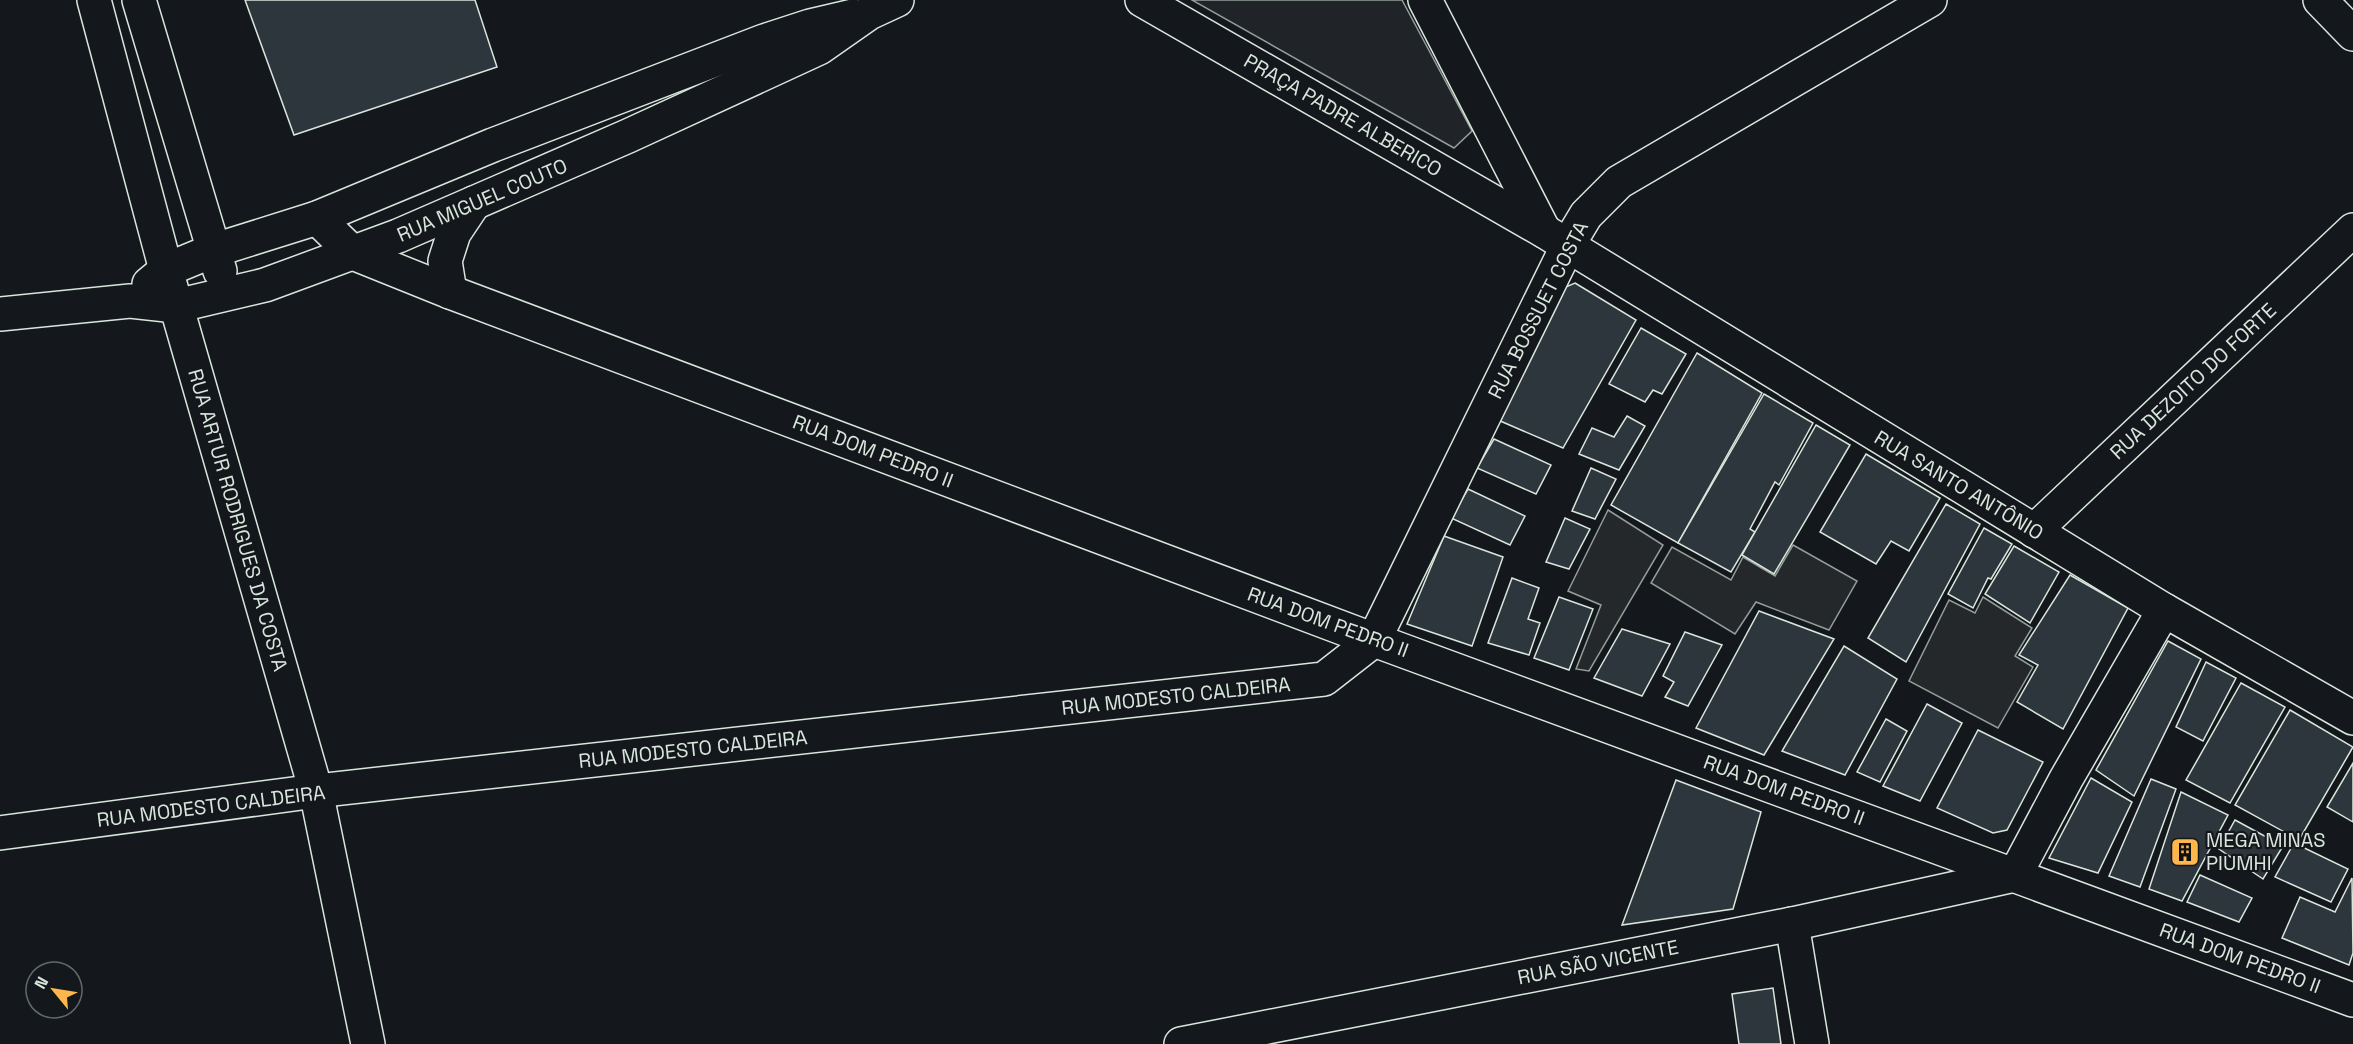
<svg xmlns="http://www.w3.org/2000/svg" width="2353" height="1044" viewBox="0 0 2353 1044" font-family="'Space Grotesk',sans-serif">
<rect width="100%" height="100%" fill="#14181c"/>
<polygon fill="#202428" stroke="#939e99" stroke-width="1.5" points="1192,0 1402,0 1472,131 1454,148"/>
<g fill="#24282b" stroke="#939e99" stroke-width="1.5">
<polygon points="1608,510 1663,545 1589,671 1576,669 1601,605 1568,591"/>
<polygon points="1793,545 1857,581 1829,630 1756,602 1735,634 1651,583 1672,547 1731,580 1743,557 1775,576"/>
<polygon points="1983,597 2032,628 2015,656 2033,667 1998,728 1909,681 1949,600 1975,613"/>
</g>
<g fill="#2c363c" stroke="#d8e6dc" stroke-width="1.5">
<polygon points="245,0 475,0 497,67 294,135"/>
<polygon points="1575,283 1636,320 1563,448 1498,420 1561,289"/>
<polygon points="1641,328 1686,354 1662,394 1653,390 1645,402 1609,384"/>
<polygon points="1697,353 1762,393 1678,543 1611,505"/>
<polygon points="1764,394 1813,423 1779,485 1775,482 1750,529 1755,532 1731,572 1678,543"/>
<polygon points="1627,416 1645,426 1619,470 1579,454 1592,428 1614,437"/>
<polygon points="1816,425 1850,445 1774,574 1742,555"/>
<polygon points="1494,439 1551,465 1536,494 1477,468"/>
<polygon points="1866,454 1940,498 1909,551 1891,541 1876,564 1820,532"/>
<polygon points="1591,468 1616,479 1595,519 1572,511"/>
<polygon points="1468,489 1525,516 1510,545 1451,518"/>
<polygon points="1946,504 1980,524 1906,662 1868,638"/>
<polygon points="1565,518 1590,529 1569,569 1546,562"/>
<polygon points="1984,528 2012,544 1991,579 1988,578 1973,608 1948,594"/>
<polygon points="1444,536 1503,557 1472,646 1407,624"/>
<polygon points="2014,546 2059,572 2030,623 1985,594"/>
<polygon points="2070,575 2128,608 2063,729 2017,702 2038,665 2019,655"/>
<polygon points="1512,578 1539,588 1528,619 1540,623 1529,655 1488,643"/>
<polygon points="1559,597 1593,609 1569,670 1534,658"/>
<polygon points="1759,611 1834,639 1764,755 1696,728"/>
<polygon points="1622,629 1670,644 1642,696 1594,678"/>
<polygon points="1685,632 1722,645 1688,706 1665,697 1674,682 1663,676"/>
<polygon points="2168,641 2201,659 2134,796 2096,770"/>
<polygon points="1844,646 1897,679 1845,775 1782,751"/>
<polygon points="2206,662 2236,678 2203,741 2176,727"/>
<polygon points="2241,683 2285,707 2230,803 2186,780"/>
<polygon points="1927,704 1962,723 1920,801 1883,786"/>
<polygon points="2290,710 2353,747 2299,840 2235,805"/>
<polygon points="1886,719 1907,731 1880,782 1857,772"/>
<polygon points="1978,730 2043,762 2007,830 1993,833 1937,808"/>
<polygon points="2353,763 2353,822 2327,807"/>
<polygon points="2091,778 2132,802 2098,873 2049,858"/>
<polygon points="2151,779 2176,789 2140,887 2109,876"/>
<polygon points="1676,780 1761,812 1733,909 1622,925"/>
<polygon points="2181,792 2228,815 2182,901 2149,889"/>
<polygon points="2235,820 2283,846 2263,879 2219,849"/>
<polygon points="2294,843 2348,869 2331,902 2275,877"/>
<polygon points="2200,875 2252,898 2239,922 2187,902"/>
<polygon points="2352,878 2353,953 2349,965 2282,938 2300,897 2335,912"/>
<polygon points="1773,988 1781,1044 1739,1044 1732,994"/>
</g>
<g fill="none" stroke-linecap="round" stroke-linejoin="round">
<g stroke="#d8e6dc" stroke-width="36">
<g id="minor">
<polyline points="94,0 166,270 316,791 368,1044"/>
<polyline points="139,0 220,271"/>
<polyline points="1142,0 1544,231 2164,610 2353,718"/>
<polyline points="1425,0 1544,231"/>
<polyline points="2320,0 2353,34"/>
<polyline points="317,218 353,253 450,292 1374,640 2353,1000"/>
<polyline points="149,284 166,270 212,251 317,218 493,145 764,41 810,26 853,16"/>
<polyline points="450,292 445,261 454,233 474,203"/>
<polyline points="0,314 130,301 176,306 265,285 398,236 628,136 819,48 869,13 897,0"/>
<polyline points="2034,531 2353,230"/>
<polyline points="0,833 316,791 1324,679 1374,640 1568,245 1586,215 1619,182 1930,0"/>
<polyline points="1792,924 1812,1044"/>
<polyline points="1181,1044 1792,924 2015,875 2066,779 2164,610"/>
</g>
</g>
<use href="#minor" stroke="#14181c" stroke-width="33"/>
</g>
<defs>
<g id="building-square" transform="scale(1.5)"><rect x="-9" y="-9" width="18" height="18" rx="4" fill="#ffb74d" stroke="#14181c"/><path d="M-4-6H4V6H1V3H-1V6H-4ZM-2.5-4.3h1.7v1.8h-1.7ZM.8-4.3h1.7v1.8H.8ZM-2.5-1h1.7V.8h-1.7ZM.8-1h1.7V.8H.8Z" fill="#111"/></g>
</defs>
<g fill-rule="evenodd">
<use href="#building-square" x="2185" y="852"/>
</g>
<g text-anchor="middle" stroke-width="4.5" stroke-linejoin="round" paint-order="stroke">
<g font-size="20" fill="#d8e6dc" stroke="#14181c">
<text transform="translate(1343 115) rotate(30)" y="7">PRAÇA PADRE ALBERICO</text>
<text transform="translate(482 200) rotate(-23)" y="7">RUA MIGUEL COUTO</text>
<text transform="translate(1538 310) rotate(-63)" y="7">RUA BOSSUET COSTA</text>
<text transform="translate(2193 381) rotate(-43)" y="7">RUA DEZOITO DO FORTE</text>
<text transform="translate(873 451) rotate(21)" y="7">RUA DOM PEDRO II</text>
<text transform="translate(1959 485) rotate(31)" y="7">RUA SANTO ANTÔNIO</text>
<text transform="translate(238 520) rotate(74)" y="7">RUA ARTUR RODRIGUES DA COSTA</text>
<text transform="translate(1328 622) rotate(20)" y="7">RUA DOM PEDRO II</text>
<text transform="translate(1176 696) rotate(-6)" y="7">RUA MODESTO CALDEIRA</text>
<text transform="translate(693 749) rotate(-6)" y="7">RUA MODESTO CALDEIRA</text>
<text transform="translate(1784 790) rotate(20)" y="7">RUA DOM PEDRO II</text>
<text transform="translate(211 806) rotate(-7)" y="7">RUA MODESTO CALDEIRA</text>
<text transform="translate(2240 958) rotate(20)" y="7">RUA DOM PEDRO II</text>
<text transform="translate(1598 962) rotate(-11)" y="7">RUA SÃO VICENTE</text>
</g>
<g font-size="20" fill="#d8e6dc" stroke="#14181c" text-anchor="start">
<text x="2206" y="847">MEGA MINAS<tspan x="2206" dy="23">PIUMHI</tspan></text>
</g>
</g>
<g transform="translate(54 990) rotate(300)"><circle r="28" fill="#14181c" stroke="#626a69" stroke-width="1.5"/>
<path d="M0-4.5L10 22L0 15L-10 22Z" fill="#ffb74d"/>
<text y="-9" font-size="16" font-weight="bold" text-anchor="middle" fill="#d8e6dc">N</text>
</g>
</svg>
